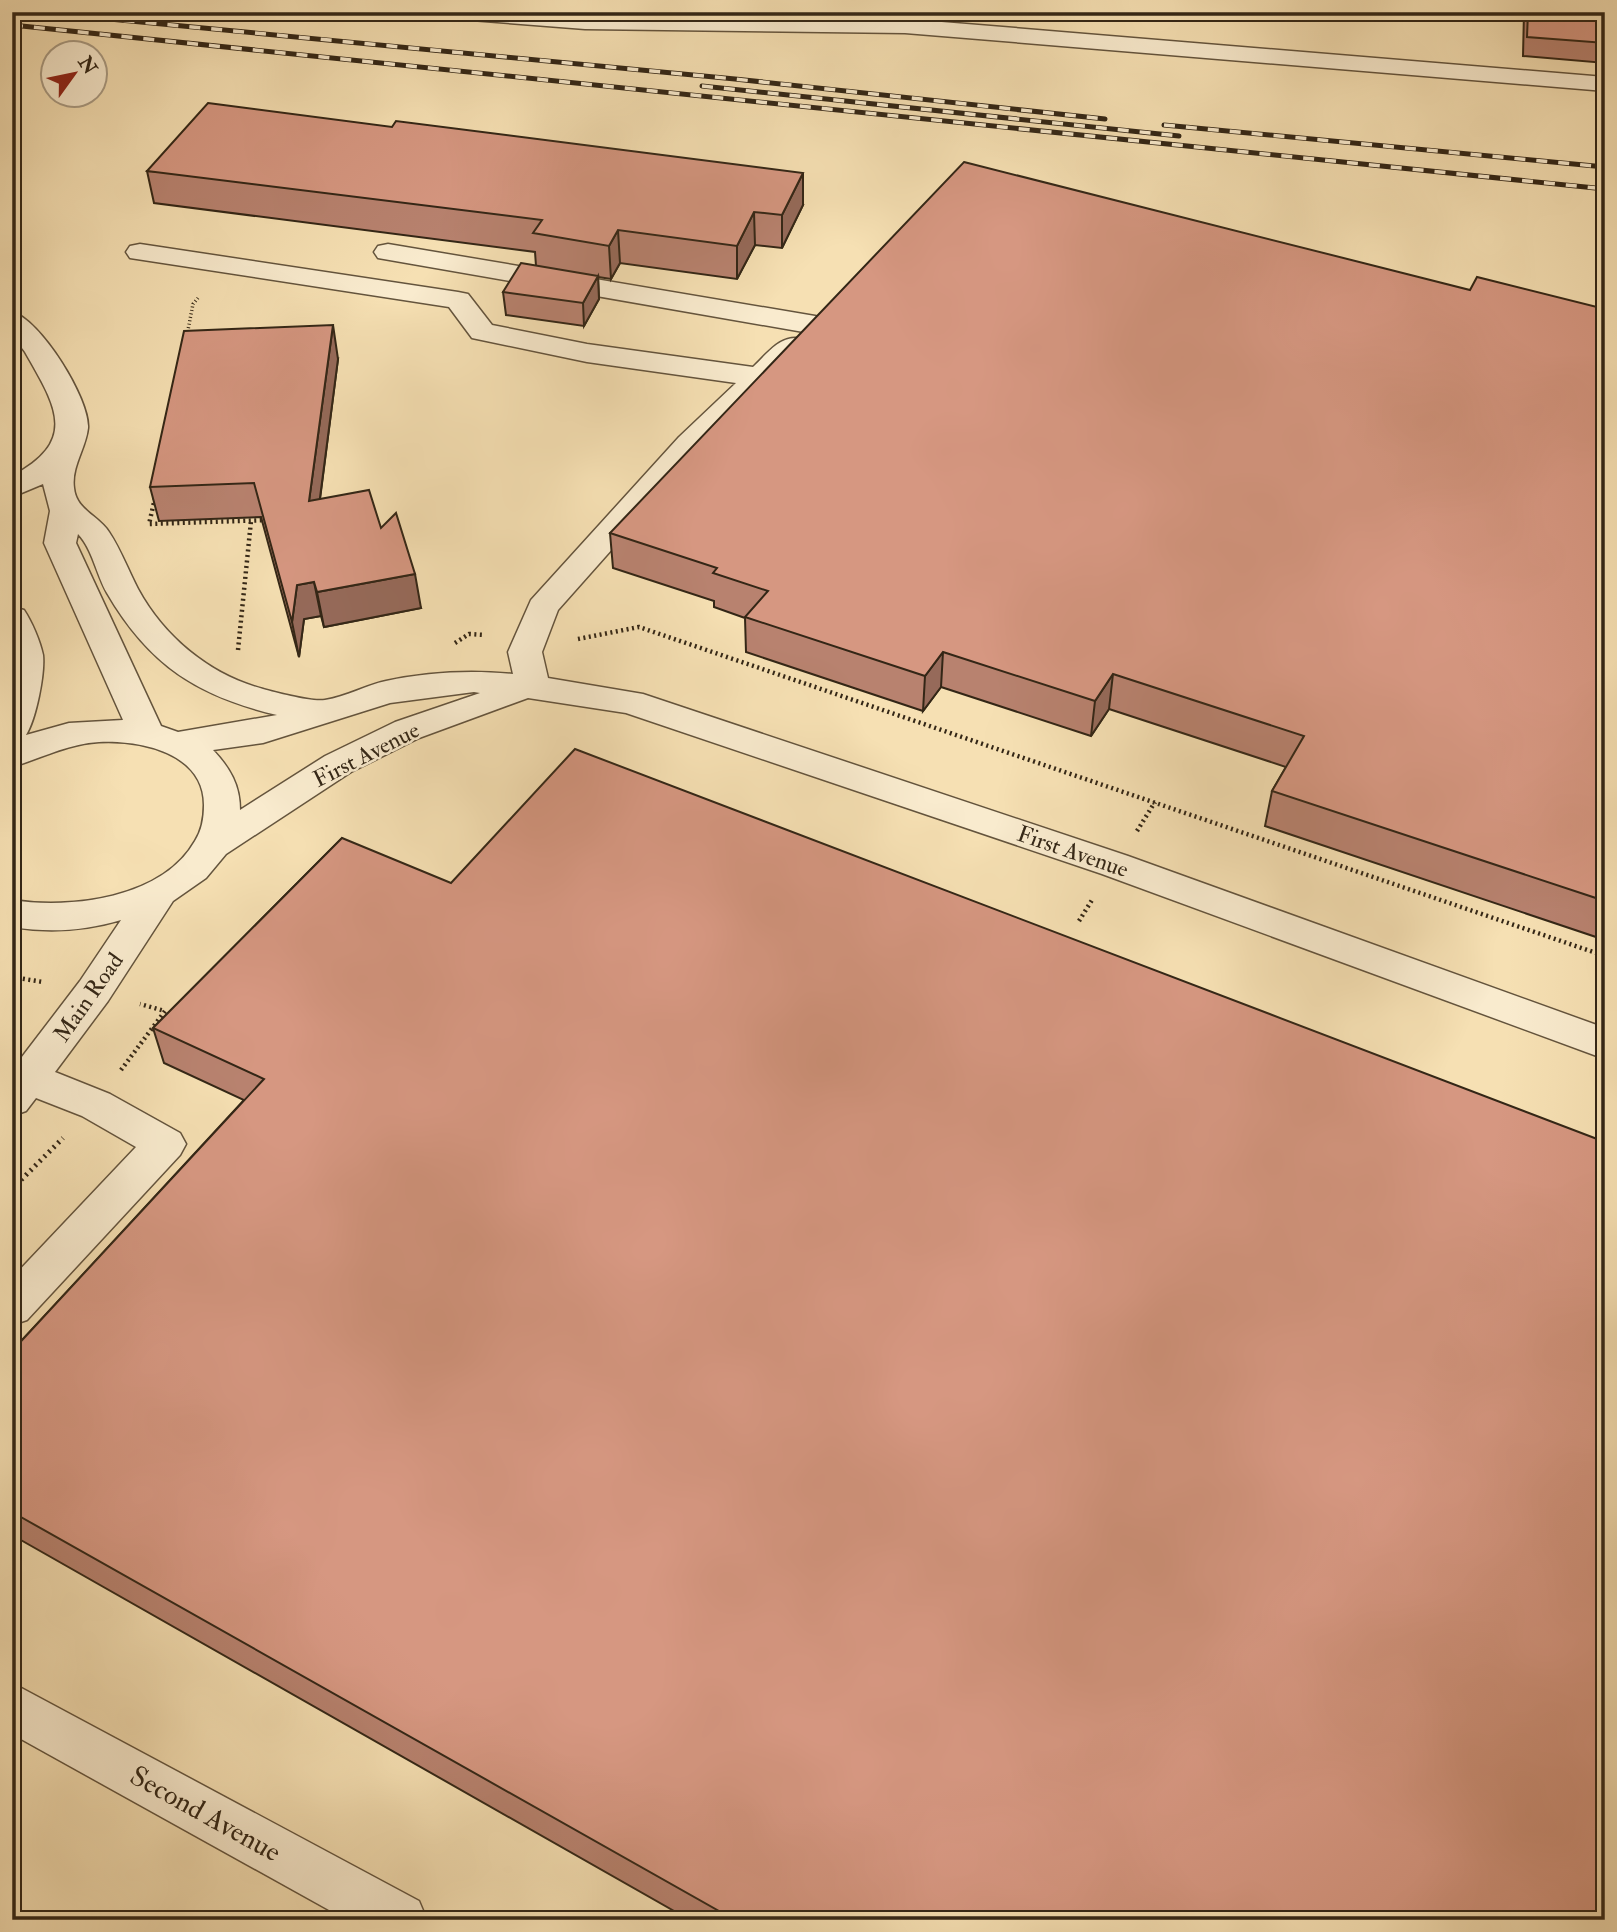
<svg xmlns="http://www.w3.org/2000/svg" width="1617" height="1932" viewBox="0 0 1617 1932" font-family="'IM FELL Double Pica',serif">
<rect width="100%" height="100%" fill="#f6e0b3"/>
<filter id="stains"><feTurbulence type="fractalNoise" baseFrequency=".00286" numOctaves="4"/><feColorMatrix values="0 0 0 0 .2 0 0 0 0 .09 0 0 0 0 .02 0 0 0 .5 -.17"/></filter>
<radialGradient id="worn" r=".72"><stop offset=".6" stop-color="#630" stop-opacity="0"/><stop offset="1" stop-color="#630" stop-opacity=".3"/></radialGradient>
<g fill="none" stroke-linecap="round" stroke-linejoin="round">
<g stroke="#64543d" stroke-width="3">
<g id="minor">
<polygon points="446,12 905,19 1605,77 1605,91 905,33 585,29 458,19 450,17"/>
<path d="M140 244 458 292 468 294 492 325 587 344 753 367C768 353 781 333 803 339L807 345 803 351 701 449 558 610 542 652 548 678 643 694 1128 856 1605 1028V1059L1102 874 626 713 528 698 419 738 351 772 226 854 206 878 173 901 108 1001 55 1072 110 1094 180 1133 186 1144 180 1155 27 1320 12 1325V1278L136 1147 82 1116 36 1098 26 1111 12 1116V1070L80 981 121 920C84 931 50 933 12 927V900C70 909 162 899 195 841 202 830 204 818 204 805 204 753 141 740 99 742 67 744 42 758 12 767V607L24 610C32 622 40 641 43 655 45 674 36 719 26 735L69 723 123 720 44 543 50 511 43 484 12 497V476C80 440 55 405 25 352 21 346 14 340 12 334 10 328 12 319 12 312 40 319 90 399 88 428 86 448 71 467 74 488 76 510 98 515 109 532 121 550 128 570 138 589 164 637 210 675 263 689 278 693 311 702 325 700 346 697 366 685 386 681 428 672 471 670 513 674L508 652 531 600 679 437 736 383 587 362 472 338 449 307 130 258 126 252 130 246ZM78 534C93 550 96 574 107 593 149 665 197 696 277 715L178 732 161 726 76 543ZM474 692 480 693 395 722 325 756 240 810C240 785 230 768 213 750L263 743 390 703Z"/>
<polygon points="388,244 815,316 825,319 829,325 825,331 815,334 378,258 374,252 378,246"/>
<polygon points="12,1683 419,1901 427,1920 347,1920 12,1734"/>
</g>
</g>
<polyline stroke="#332616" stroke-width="3.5" stroke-dasharray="1 2.5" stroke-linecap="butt" points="187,335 193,304 198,298"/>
<g stroke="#332616" stroke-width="4.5" stroke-dasharray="2 3.5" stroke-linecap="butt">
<polyline points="155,498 149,524 268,520"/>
<polyline points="578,639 639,627 1605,956"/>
<polyline points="455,643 469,634 485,635"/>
<polyline points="238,650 251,521"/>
<polyline points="1137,831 1155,802"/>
<polyline points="1079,921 1092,900"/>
<polyline points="12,977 43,982"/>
<polyline points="121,1070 165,1011 140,1004"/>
</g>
<polyline stroke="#332616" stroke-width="5" stroke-dasharray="2 4.5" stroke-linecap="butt" points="12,1189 63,1138"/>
<use href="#minor" fill="#f9ebce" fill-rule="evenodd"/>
<g stroke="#332616" stroke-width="5">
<g id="rail">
<polyline points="36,12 735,79 1105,119"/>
<polyline points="12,25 1605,189"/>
<polyline points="702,86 1179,136"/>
<polyline points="1164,125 1605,167"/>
</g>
</g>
<use href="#rail" stroke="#f9ebce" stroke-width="3.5" stroke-dasharray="11" stroke-linecap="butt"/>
</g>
<g fill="#b8826f" stroke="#332616" stroke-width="2">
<polygon points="1524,12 1605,12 1605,63 1523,56"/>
<polygon points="147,171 803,205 782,248 755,245 737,279 620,263 611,279 598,277 599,299 584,326 506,315 503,292 536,266 535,252 154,203"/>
<polygon points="1470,290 1605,309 1605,940 1265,826 1272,791 1286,767 1109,709 1091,736 941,687 923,711 746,652 745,618 714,607 714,601 613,568 610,533"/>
<polygon points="338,359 320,499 381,528 421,608 324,627 321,616 304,619 299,657 261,517 159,521 150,487"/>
<polygon points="342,838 1605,1920 690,1920 12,1535 12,1351 244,1100 164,1063 153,1028"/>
</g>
<g fill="#966a5a" stroke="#332616" stroke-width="2">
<polygon points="803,173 803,205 782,248 782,215"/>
<polygon points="754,212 755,245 737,279 737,246"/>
<polygon points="618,230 620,263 611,279 609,246"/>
<polygon points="598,276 599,299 584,326 583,303"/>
<polygon points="333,325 338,359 315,536 309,501"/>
<polygon points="415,574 421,608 324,627 317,592"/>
<polygon points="314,582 321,616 304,619 299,657 292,622 297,585"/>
<polygon points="943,652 941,687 923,711 925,676"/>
<polygon points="1113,674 1109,709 1091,736 1095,701"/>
</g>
<g fill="#d69781" stroke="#332616" stroke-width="2">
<polygon points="1528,12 1605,12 1605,43 1527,37"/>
<polygon points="208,103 392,127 396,121 803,173 782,215 754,212 737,246 618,230 609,246 533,233 542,220 147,171"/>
<polygon points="964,162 1470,290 1477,277 1605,309 1605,901 1272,791 1304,736 1113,674 1095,701 943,652 925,676 745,617 768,591 713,573 717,568 610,533"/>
<polygon points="521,263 598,276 583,303 503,292"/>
<polygon points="333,325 309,501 369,490 381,528 396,513 415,574 317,592 314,582 297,585 292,622 254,483 150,487 184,331"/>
<polygon points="575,749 1605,1142 1605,1920 735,1920 12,1512 12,1351 264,1079 153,1028 342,838 451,883"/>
</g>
<g text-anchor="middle" stroke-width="5" stroke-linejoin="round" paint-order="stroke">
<g font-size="23" fill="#332616" stroke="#f9ebce">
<text transform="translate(366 754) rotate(-27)" y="8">First Avenue</text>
<text transform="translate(1073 851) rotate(19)" y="8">First Avenue</text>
<text transform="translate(88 997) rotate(-55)" y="8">Main Road</text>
</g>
<g font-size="28" fill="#332616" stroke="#f9ebce">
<text transform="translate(206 1813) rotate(29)" y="10">Second Avenue</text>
</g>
</g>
<rect width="1617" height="1932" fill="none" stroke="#f6e0b3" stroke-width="42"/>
<rect x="14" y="14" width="1589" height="1904" fill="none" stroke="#332616" stroke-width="3.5"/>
<rect x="21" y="21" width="1575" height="1890" fill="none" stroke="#332616" stroke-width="2"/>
<g transform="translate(74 74) rotate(57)"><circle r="33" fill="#f9ebce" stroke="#aa9c84" stroke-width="2"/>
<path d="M0-5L12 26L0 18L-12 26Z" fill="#8f2418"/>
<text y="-10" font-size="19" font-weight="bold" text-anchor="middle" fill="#332616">N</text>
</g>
<rect width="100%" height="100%" filter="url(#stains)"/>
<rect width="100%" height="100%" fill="url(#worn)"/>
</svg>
